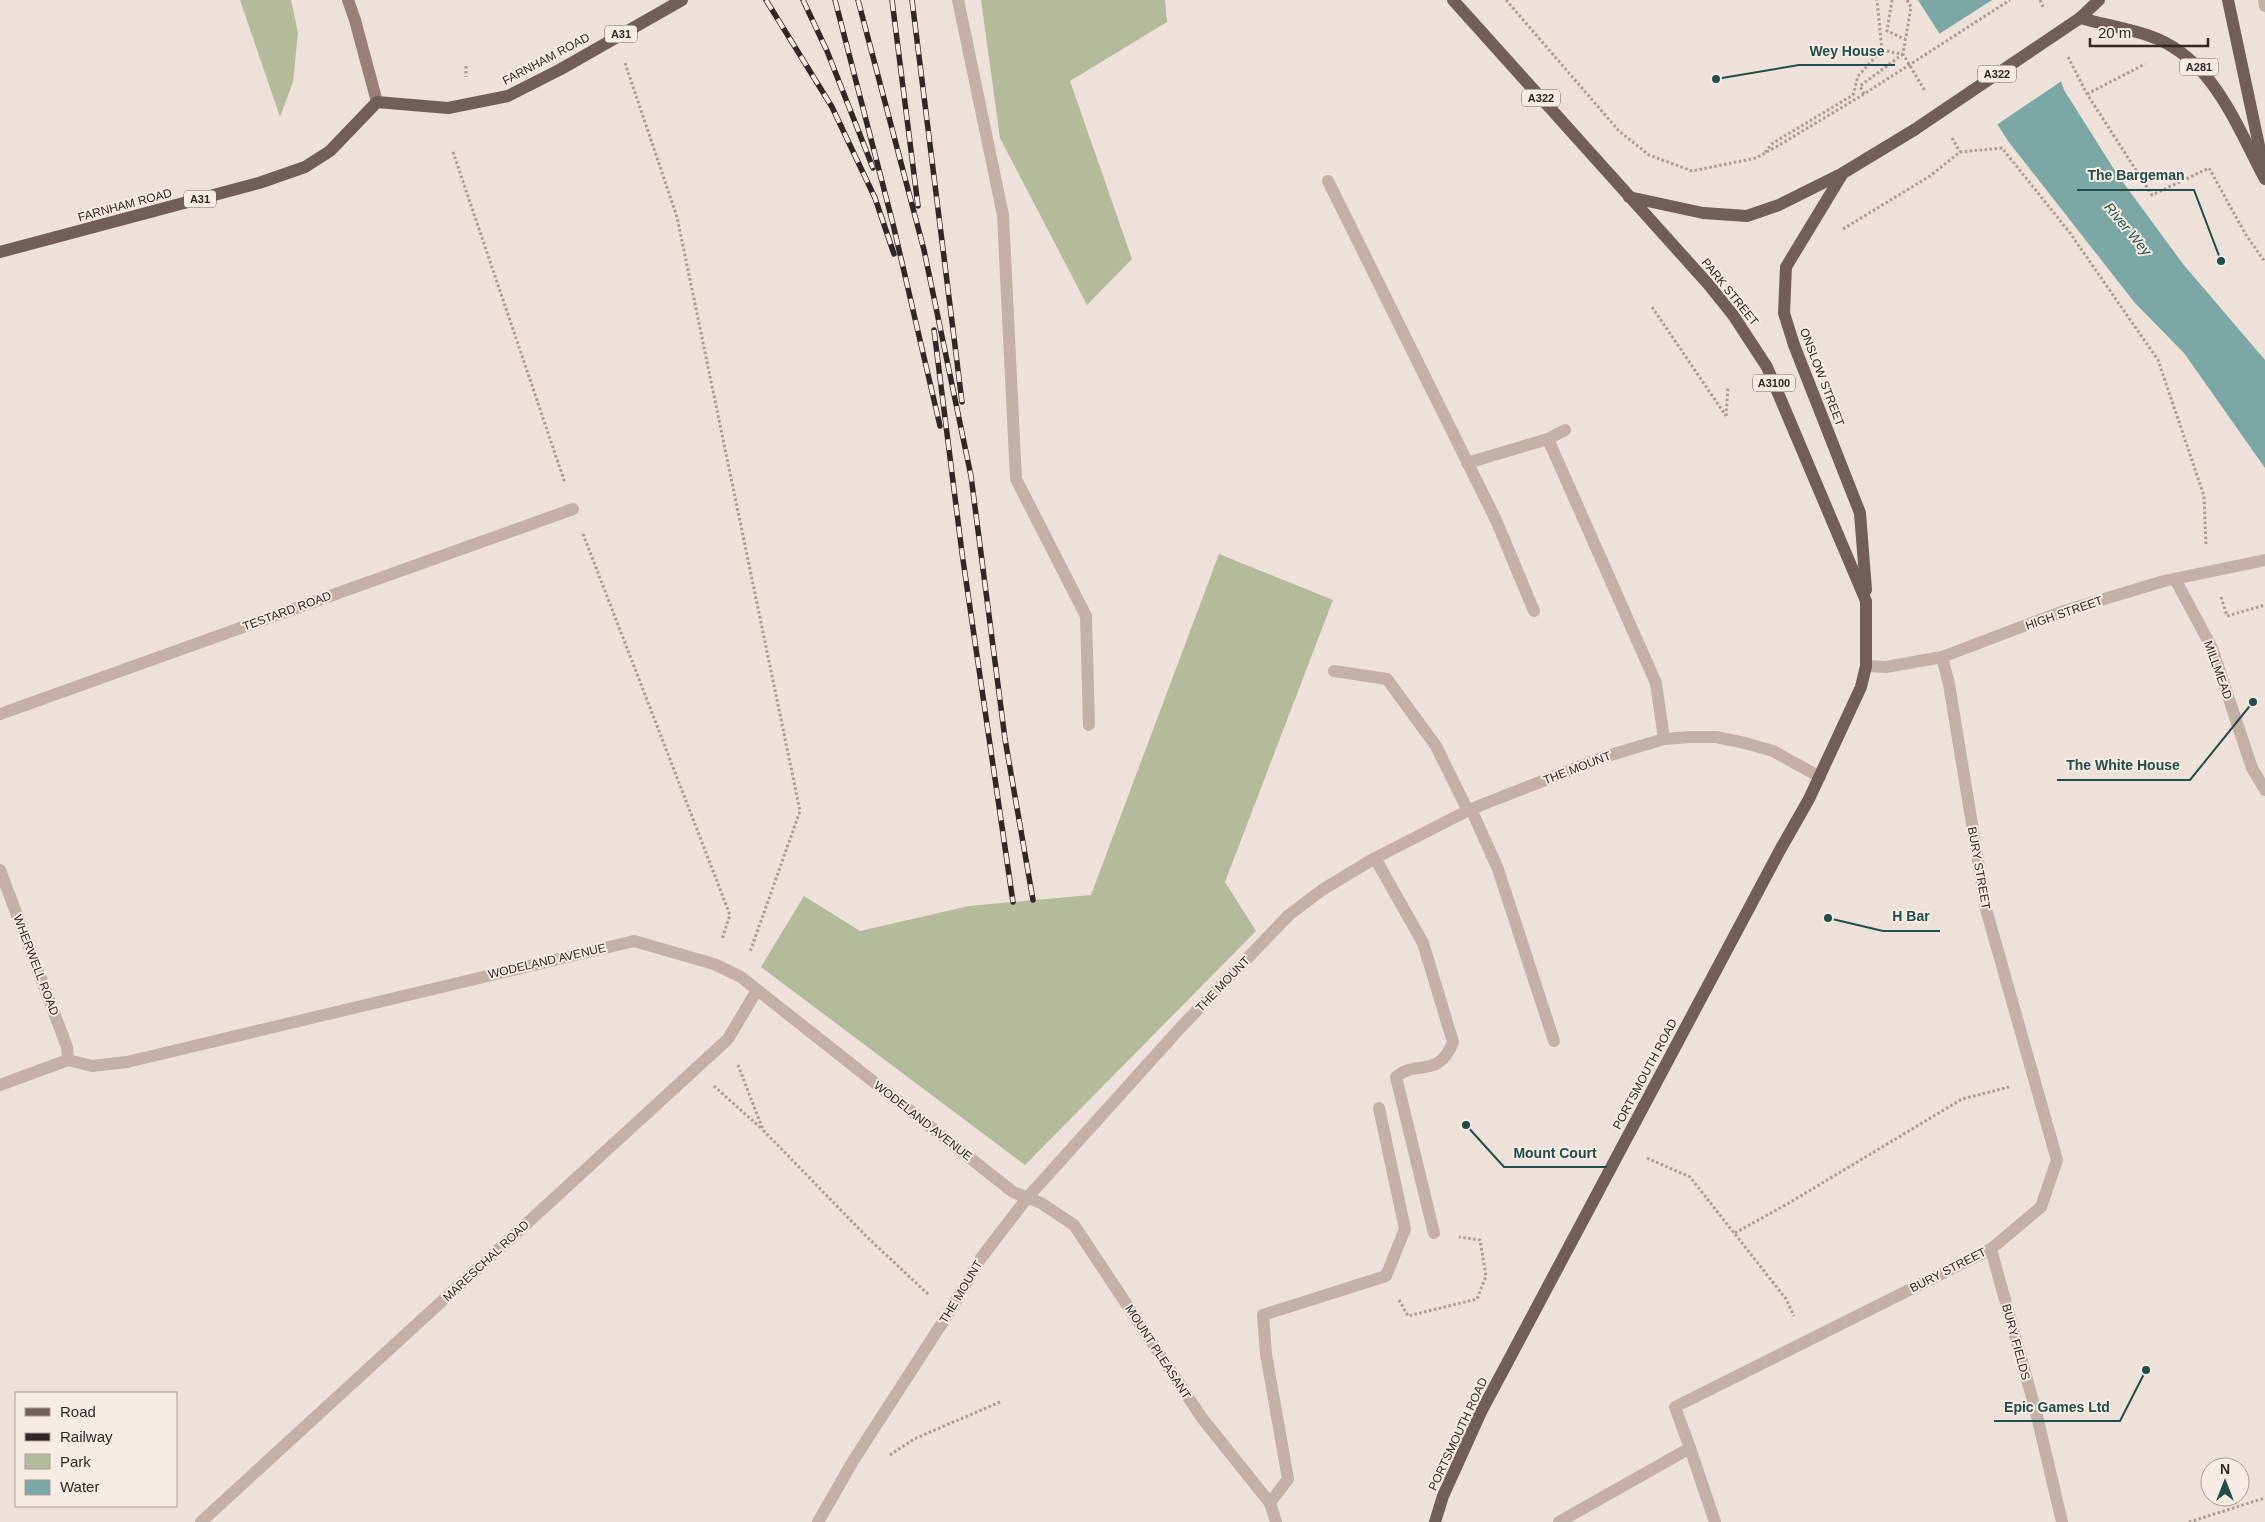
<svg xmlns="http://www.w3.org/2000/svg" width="2265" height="1522" viewBox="0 0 2265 1522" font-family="Arial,sans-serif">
<rect width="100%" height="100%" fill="#eee1d9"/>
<g fill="#b4bb9b">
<polygon points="240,0 291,0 298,33 293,82 280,117"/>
<polygon points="981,0 1165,0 1167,22 1070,81 1132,259 1087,305 1000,138"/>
<polygon points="1219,554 1333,600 1225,882 1256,931 1025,1165 761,967 804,896 860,931 969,906 1091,895"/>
</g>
<polygon fill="#7ba7a4" points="1918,0 2033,0 2064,90 2117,174 2183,264 2265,360 2265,468 2184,353 2135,303 2008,141"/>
<polygon fill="#eee1d9" points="1992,0 2036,0 2063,80 1995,126 1936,36"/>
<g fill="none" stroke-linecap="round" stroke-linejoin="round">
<g stroke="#af9a91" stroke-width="3" stroke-dasharray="2.5 2.5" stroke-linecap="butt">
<polyline points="1506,0 1619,131 1649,155 1692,171 1756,158 1776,147"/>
<polyline points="1892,0 1887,31 1905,39"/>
<polyline points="1907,0 1911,7 1903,54 1925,91"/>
<polyline points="2040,0 2044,9"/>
<polyline points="1882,50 1902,54"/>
<polyline points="2068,57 2087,94 2152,195 2209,168 2246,235 2265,262"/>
<polyline points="625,63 677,217 800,811 750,952"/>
<polyline points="466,66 466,77"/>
<polyline points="1864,94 1860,86 1903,54"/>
<polyline points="2087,94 2145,64"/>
<polyline points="1952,138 1960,152"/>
<polyline points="453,152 565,483"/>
<polyline points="1765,152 1773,143 1853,95 1858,76 1882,50 1877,0"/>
<polyline points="1843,229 1930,176 1960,152 2002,148 2070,233 2158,360 2204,496 2206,546"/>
<polyline points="1652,307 1726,416"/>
<polyline points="1726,416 1728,387"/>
<polyline points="583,534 730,915 722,939"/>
<polyline points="2221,597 2227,616 2265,605"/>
<polyline points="738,1065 763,1130 867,1237 929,1295"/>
<polyline points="714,1086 762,1129"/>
<polyline points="1647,1158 1690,1177 1786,1299 1794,1316"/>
<polyline points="1735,1233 1789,1203 1962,1099 2009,1087"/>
<polyline points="1399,1300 1408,1316 1477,1299 1486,1276 1480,1240 1459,1237"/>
<polyline points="890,1455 914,1439 1000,1402"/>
<polyline points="2189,1522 2265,1498"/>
</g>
<g stroke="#c4b0a6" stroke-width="12">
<polyline points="958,0 1003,215 1016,479 1086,616 1089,725"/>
<polyline points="2264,0 2265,6"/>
<polyline points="1328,181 1496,520 1534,611"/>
<polyline points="1565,430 1548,439 1656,683 1664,739"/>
<polyline points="1467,463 1548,439"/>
<polyline points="1334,671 1387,679 1436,746 1468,811"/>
<polyline points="1471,809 1498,869 1554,1041"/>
<path d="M1375 858 1423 943 1453 1042C1438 1080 1416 1059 1396 1077L1434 1233"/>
<polyline points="1270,1503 1288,1479 1266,1354 1263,1315 1386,1276 1405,1229 1379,1108"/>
</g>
<g stroke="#c4b0a6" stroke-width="12">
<polyline points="2175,579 2212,648 2252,768 2265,790"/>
<polyline points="1866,666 1886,667 1942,657 2061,612 2164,581 2265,560"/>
<polyline points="0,714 573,509"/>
<polyline points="0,870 67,1047 68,1060"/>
<polyline points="0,1085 68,1060 92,1066 127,1062 634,941 714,964 741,977 1013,1192 1041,1203 1074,1225 1202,1418 1270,1503 1276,1522"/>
<polyline points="1991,1249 2036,1412 2062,1522"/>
<polyline points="1690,1448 1715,1522"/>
<polyline points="201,1522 728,1039 757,990"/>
<polyline points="818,1522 853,1461 948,1314 981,1258 1027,1198 1182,1026 1289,915 1322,890 1375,858 1471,809 1604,757 1664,739 1690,737 1716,737 1745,743 1773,751 1820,777"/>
<polyline points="1559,1522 1690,1448 1675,1407 1991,1249 2041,1207 2057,1160 1986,909 1949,684 1942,657"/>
</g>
<polyline stroke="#978078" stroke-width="12" points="348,0 355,20 377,102"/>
<g stroke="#725e59" stroke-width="12">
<polyline points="2228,0 2264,169"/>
<path d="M2080 18C2102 24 2125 28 2147 35 2212 56 2235 123 2265 179"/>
<polyline points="2080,18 2099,0"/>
<polyline points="1843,173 1786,267 1784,313 1794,345 1860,513 1866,590"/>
<polyline points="1629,197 1703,213 1747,216 1779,205 1843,173 1914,130"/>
<polyline points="0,252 259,183 305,167 330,151 377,102 448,108 508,96 561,69 682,0"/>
<polyline points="1435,1522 1443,1496 1481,1412 1780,850 1809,799 1861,687 1866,666 1866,601 1767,367 1733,315 1709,285 1453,0"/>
</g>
<g stroke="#312826" stroke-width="5.5">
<g id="rail">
<polyline points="766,0 832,107 875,198 894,254"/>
<polyline points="803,0 827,51 873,168"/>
<polyline points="835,0 893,224 940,426"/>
<polyline points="858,0 924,250 971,476 1005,739 1033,900"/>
<polyline points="892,0 918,206"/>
<polyline points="912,0 962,402"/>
<polyline points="934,330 962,553 1013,902"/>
</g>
</g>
<use href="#rail" stroke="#f6ece4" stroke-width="4" stroke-dasharray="11" stroke-linecap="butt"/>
<polyline stroke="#af9a91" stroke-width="3" stroke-dasharray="2.5 2.5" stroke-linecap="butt" points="1776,147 1864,94 2010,0"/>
<polyline stroke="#725e59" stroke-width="12" points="1914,130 2080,18"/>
</g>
<g text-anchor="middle" stroke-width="4" stroke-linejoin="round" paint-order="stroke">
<g fill="#f6ece4" stroke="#6c635f" stroke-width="1">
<rect x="605" y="25.5" width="32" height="17" rx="4"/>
<rect x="2180" y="58.5" width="38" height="17" rx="4"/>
<rect x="1978" y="65.5" width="38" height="17" rx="4"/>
<rect x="1522" y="89.5" width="38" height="17" rx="4"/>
<rect x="184" y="190.5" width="32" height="17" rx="4"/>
<rect x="1753" y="374.5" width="42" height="17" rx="4"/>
</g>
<g font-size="11" font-weight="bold" fill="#312826">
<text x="621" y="38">A31</text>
<text x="2199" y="71">A281</text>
<text x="1997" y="78">A322</text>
<text x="1541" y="102">A322</text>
<text x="200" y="203">A31</text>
<text x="1774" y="387">A3100</text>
</g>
<g font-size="12" fill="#312826" stroke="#f6ece4">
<text transform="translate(546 59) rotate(-28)" y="4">FARNHAM ROAD</text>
<text transform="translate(125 205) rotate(-15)" y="4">FARNHAM ROAD</text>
<text transform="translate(1730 292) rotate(51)" y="4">PARK STREET</text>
<text transform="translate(1822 377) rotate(69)" y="4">ONSLOW STREET</text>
<text transform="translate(287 611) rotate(-20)" y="4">TESTARD ROAD</text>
<text transform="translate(2064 613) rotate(-19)" y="4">HIGH STREET</text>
<text transform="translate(2218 670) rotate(70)" y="4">MILLMEAD</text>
<text transform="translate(1577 768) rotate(-21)" y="4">THE MOUNT</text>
<text transform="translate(1979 868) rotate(80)" y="4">BURY STREET</text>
<text transform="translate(547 961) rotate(-13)" y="4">WODELAND AVENUE</text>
<text transform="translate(36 965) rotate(69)" y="4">WHERWELL ROAD</text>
<text transform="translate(1223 984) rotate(-46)" y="4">THE MOUNT</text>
<text transform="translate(1645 1074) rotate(-62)" y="4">PORTSMOUTH ROAD</text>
<text transform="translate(923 1121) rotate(38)" y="4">WODELAND AVENUE</text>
<text transform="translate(486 1261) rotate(-43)" y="4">MARESCHAL ROAD</text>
<text transform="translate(1948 1270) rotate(-27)" y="4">BURY STREET</text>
<text transform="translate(961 1292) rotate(-59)" y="4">THE MOUNT</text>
<text transform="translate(2016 1342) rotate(75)" y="4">BURY FIELDS</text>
<text transform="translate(1158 1352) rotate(57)" y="4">MOUNT PLEASANT</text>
<text transform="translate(1458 1434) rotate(-65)" y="4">PORTSMOUTH ROAD</text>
</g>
<g font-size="14" font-style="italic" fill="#214e4b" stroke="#f6ece4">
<text transform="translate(2128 229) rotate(50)" y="5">River Wey</text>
</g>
</g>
<path fill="none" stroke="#214e4b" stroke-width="2" d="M1716 79L1799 65H1895M2221 261L2194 190H2077M2253 702L2190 780H2057M1828 918L1883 931H1940M1466 1125L1504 1167H1607M2146 1370L2120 1421H1994"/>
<g fill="#214e4b" stroke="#f6ece4" stroke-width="2">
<circle cx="1716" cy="79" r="5"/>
<circle cx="2221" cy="261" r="5"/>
<circle cx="2253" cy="702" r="5"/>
<circle cx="1828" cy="918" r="5"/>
<circle cx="1466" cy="1125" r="5"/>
<circle cx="2146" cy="1370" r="5"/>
</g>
<g font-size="14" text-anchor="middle" font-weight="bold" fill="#214e4b" stroke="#f6ece4" stroke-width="4" stroke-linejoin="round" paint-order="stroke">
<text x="1847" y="56">Wey House</text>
<text x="2136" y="180">The Bargeman</text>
<text x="2123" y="770">The White House</text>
<text x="1911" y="921">H Bar</text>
<text x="1555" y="1158">Mount Court</text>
<text x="2057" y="1412">Epic Games Ltd</text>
</g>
<rect x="15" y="1392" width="162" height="115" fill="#f6ece4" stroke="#a79e98"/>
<rect x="25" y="1408" width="25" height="8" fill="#725e59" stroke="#a79e98"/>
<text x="60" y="1417" font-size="15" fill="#312826">Road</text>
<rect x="25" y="1433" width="25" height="8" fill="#312826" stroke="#a79e98"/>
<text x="60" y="1442" font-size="15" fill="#312826">Railway</text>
<rect x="25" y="1454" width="25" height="15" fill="#b4bb9b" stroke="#a79e98"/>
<text x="60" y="1467" font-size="15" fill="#312826">Park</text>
<rect x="25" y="1480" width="25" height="15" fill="#7ba7a4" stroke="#a79e98"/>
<text x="60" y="1492" font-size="15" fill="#312826">Water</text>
<g transform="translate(2225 1482)"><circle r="24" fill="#f6ece4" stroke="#a79e98"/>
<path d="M0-4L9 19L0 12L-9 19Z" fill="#214e4b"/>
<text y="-8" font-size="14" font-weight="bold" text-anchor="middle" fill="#312826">N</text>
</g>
<path d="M2090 38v8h118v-8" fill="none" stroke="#312826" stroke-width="2.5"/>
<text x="2098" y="38" font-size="15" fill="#312826" stroke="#f6ece4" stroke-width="4" paint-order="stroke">20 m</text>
</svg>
